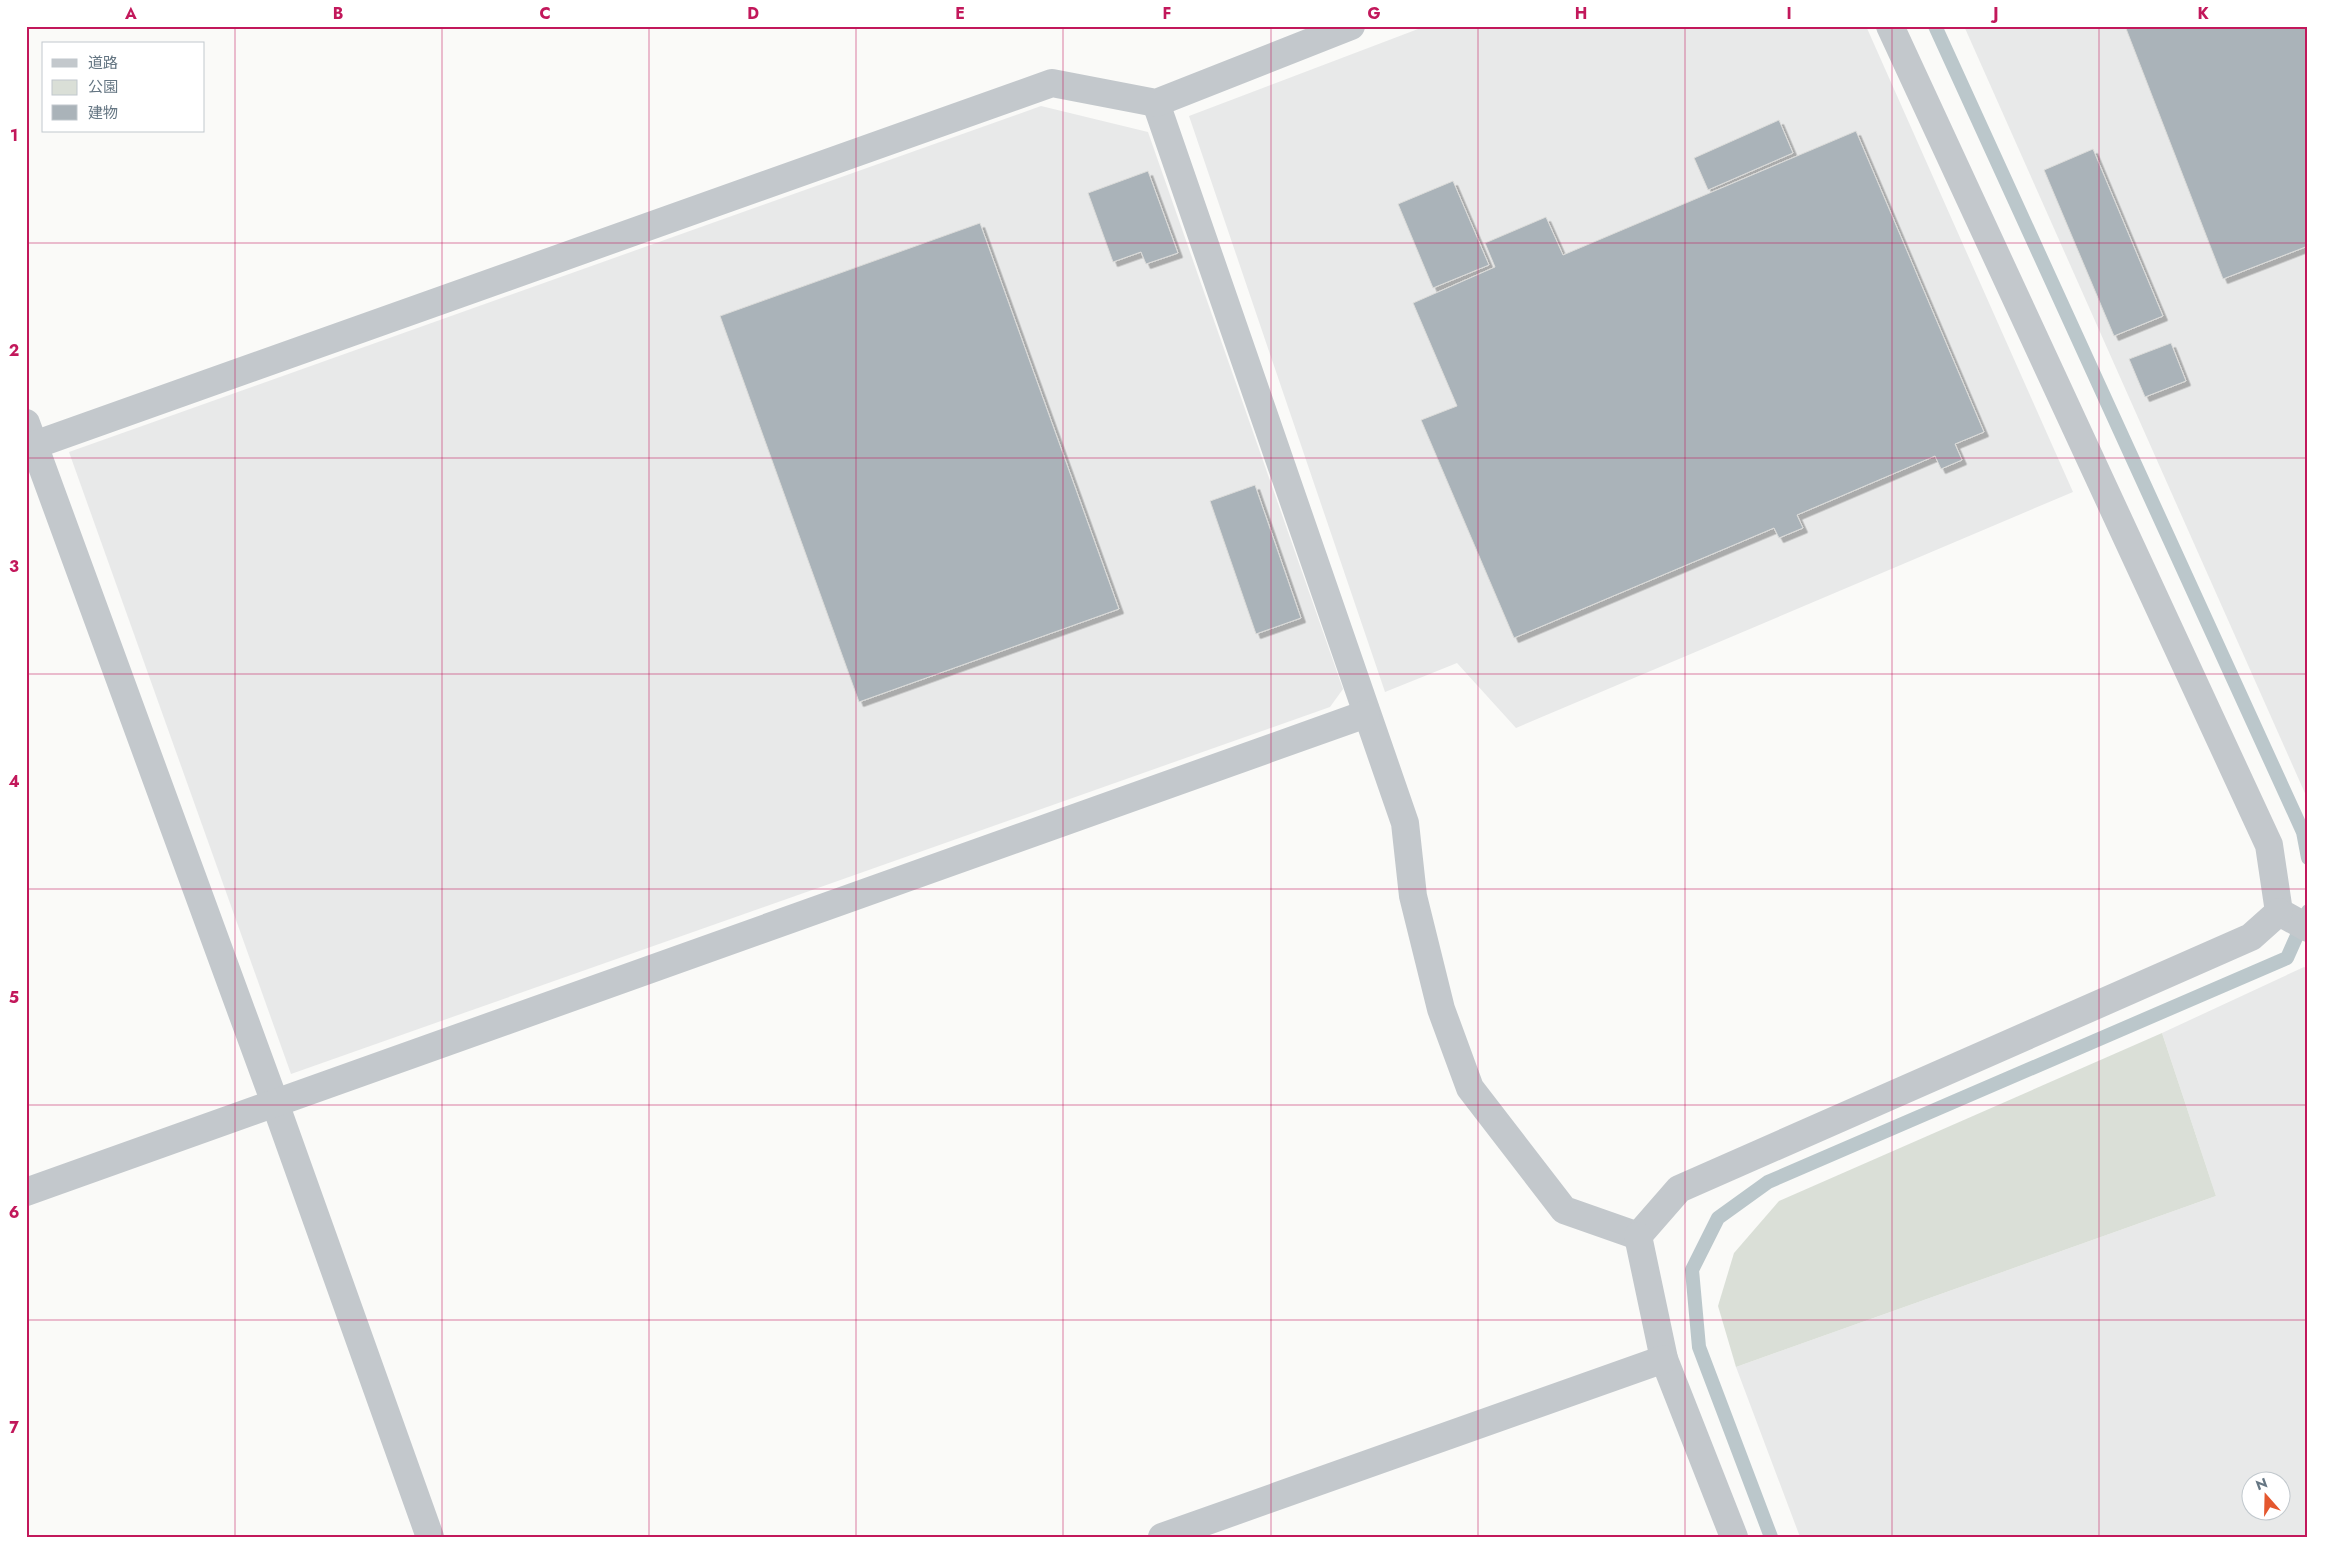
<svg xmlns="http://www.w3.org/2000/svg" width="2334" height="1563" viewBox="0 0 2334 1563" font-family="Jost,'Noto Sans JP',sans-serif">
<defs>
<filter id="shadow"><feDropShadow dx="4.5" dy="4.5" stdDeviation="0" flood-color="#0004"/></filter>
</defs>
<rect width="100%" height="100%" fill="#fafaf8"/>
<g fill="#e8e9e9" fill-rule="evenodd">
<polygon points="1426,26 1866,26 2073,492 1516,728 1457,663 1385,692 1189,116"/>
<polygon points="1964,26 2308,26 2308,800"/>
<polygon points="1041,106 1148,132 1343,689 1330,707 291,1074 69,452"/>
<path d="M2304 967 2308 969V1537H1800L1736 1367 2216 1196 2162 1033ZM2252 1480H2282V1510H2252Z"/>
</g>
<polygon fill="#dadfd7" points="2162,1033 2216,1196 1736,1367 1718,1306 1734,1253 1779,1201"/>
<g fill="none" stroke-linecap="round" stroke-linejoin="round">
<g stroke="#bbc7cb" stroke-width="14">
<polyline points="1935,26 2303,832 2308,858"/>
<polyline points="1771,1537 1699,1347 1692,1270 1718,1218 1768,1182 2287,958 2308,911"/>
</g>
</g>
<g fill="#aab3b9" stroke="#dcdcda" filter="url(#shadow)">
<polygon points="2125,26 2308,26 2308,246 2223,279"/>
<polygon points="1779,120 1793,153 1708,190 1694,158"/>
<polygon points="1856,131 1984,432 1955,444 1962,460 1941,469 1935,456 1797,515 1803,528 1779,538 1774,528 1514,638 1421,420 1457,406 1413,303 1495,267 1485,243 1546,217 1563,255"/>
<polygon points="2093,149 2163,316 2114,336 2044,170"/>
<polygon points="1148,171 1178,253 1146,264 1141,252 1113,262 1088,193"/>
<polygon points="1453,181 1489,265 1433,288 1398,204"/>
<polygon points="980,223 1119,609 859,702 720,316"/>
<polygon points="2171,343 2186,381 2145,397 2129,359"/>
<polygon points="1255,485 1301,618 1256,634 1210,501"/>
</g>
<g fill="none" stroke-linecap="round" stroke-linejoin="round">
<g stroke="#c3c8cc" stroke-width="28">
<polyline points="1890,26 2269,845 2279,912"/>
<polyline points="1156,103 1405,823 1413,896 1441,1009 1470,1088 1564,1210 1638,1236"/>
<polyline points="26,423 275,1103 430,1537"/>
<polyline points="26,448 1052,83 1156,103 1351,26"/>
<polyline points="2279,912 2308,928"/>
<polyline points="26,1192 1366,714"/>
<polyline points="1638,1236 1679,1189 2251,937 2279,912"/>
<polyline points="1638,1236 1664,1359 1734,1537"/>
<polyline points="1162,1537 1664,1359"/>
</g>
</g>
<path fill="none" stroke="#c2185b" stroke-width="1" stroke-opacity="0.55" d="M235 26V1537M442 26V1537M649 26V1537M856 26V1537M1063 26V1537M1271 26V1537M1478 26V1537M1685 26V1537M1892 26V1537M2099 26V1537M26 243H2308M26 458H2308M26 674H2308M26 889H2308M26 1105H2308M26 1320H2308"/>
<rect width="2334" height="1563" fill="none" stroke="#ffffff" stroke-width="55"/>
<rect x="42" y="42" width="162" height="90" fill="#ffffff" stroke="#c1c8cd"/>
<rect x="52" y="59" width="25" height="8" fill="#c3c8cc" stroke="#c1c8cd"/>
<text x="88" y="68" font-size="15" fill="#657683">道路</text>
<rect x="52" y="80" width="25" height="15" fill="#dadfd7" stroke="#c1c8cd"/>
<text x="88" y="92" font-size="15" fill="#657683">公園</text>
<rect x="52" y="105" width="25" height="15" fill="#aab3b9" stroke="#c1c8cd"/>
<text x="88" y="118" font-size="15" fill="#657683">建物</text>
<g transform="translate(2266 1496) rotate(340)"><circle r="24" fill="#ffffff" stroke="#c1c8cd"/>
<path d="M0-4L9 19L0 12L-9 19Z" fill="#e4572e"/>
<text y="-8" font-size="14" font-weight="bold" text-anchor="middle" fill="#657683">N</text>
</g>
<rect x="28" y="28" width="2278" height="1508" fill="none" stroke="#c2185b" stroke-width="2"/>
<g font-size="16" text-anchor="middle" font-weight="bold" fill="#c2185b">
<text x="131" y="19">A</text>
<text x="338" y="19">B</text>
<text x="545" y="19">C</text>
<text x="753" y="19">D</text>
<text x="960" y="19">E</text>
<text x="1167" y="19">F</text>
<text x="1374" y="19">G</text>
<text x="1581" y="19">H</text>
<text x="1789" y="19">I</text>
<text x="1996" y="19">J</text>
<text x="2203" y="19">K</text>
<text x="14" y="141">1</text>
<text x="14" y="356">2</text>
<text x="14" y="572">3</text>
<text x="14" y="787">4</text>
<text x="14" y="1003">5</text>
<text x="14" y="1218">6</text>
<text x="14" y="1433">7</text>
</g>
</svg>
